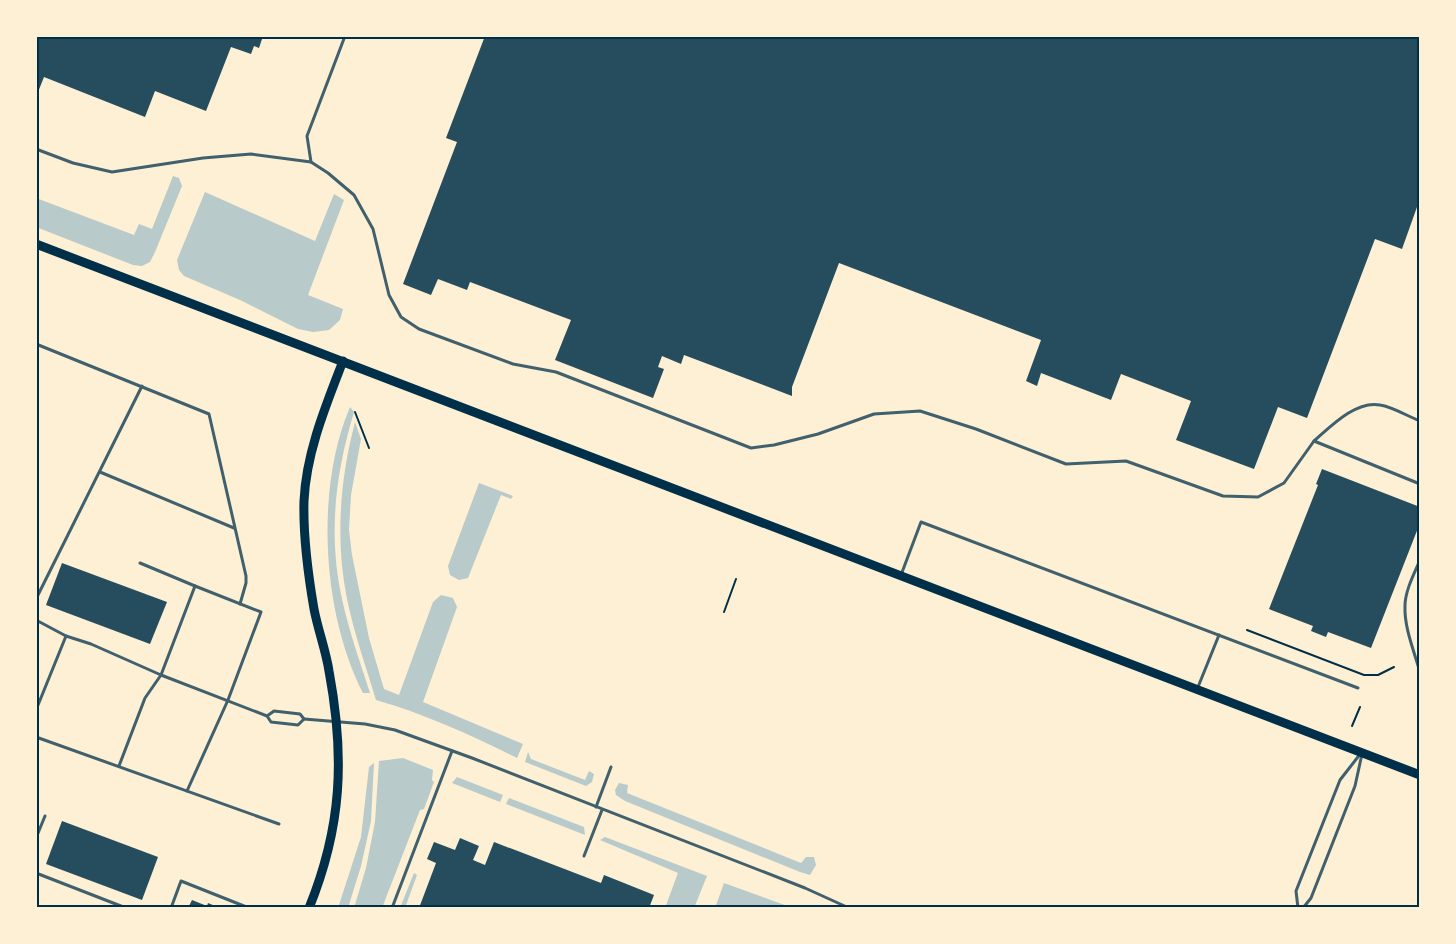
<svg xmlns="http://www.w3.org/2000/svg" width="1456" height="944" viewBox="0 0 1456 944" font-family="Ubuntu,sans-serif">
<rect width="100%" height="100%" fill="#fdf0d5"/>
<g fill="#b9caca">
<polygon points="173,176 179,178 182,186 155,252 150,262 142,266 133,265 36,227 36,198 134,235 139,224 152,229"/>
<polygon points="205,192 315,241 334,194 344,200 308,295 343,309 340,320 329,330 313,332 298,329 240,300 184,276 179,270 177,260"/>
<path d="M350 407 354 412C335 475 328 535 342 599 349 631 360 662 370 693H363C322 613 315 489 350 407Z"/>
<path d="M355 422 361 439 351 495 349 530 352 555 369 638 384 689 399 695 433 602 441 595 453 598 457 607 423 702 523 744 517 758C471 735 425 714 376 700 366 667 354 633 347 599 335 539 340 480 355 422Z"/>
<polygon points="479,483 513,496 511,499 501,495 468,578 459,580 450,575 448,566"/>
<polygon points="528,752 531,759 585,780 589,771 594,774 592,782 586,786 525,762"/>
<polygon points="403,758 433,770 432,780 434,782 424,809 420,810 382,908 354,908 366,868 375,822 379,761"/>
<polygon points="374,763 371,821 361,866 348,908 338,908 361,837 369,767"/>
<polygon points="457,777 503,795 500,802 452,783"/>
<polygon points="619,783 628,785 627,793 801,863 806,857 814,857 816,865 810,875 800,872 625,801 616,795 615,790"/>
<polygon points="509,798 584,827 585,835 506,804"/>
<polygon points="605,837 707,876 694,908 665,908 678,873 600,840"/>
<polygon points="414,873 417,875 405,908 400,908"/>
<polygon points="724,883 793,908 715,908"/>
</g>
<g fill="#264d5e">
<polygon points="36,36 263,36 259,48 254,46 251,54 231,47 206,111 155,91 145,117 44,77 36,97"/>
<polygon points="485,36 1420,36 1420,208 1417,207 1402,249 1375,239 1307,418 1278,407 1254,469 1176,440 1191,401 1121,374 1111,400 1041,373 1037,386 1026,381 1041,340 839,263 792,387 792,396 684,355 681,364 662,356 658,367 664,369 653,398 555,360 571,320 470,282 467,290 438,279 431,295 403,284 457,142 446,138"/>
<polygon points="1322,469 1420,507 1420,523 1371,648 1328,632 1326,637 1311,631 1313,626 1269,609 1318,485 1316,484"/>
<polygon points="62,563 167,602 150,644 46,605"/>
<polygon points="62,821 158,857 142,900 46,864"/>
<polygon points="460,838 479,846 473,860 485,865 494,842 601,883 604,875 654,895 649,908 419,908 436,863 427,859 434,842 455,850"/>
<polygon points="192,900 207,906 208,903 220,908 188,908"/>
</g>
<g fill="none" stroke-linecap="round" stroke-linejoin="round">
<g stroke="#003049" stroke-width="2">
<polyline points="355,412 369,448"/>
<polyline points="724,612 736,579"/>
<polyline points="1247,630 1364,675 1378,675 1394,667"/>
<polyline points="1352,726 1360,707"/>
</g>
<g stroke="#3f606c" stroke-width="3">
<polyline points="345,36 307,136 311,162 328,173 354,195 373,229 389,295 401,317 419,329 513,364 556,372 751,448 774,445 818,434 874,414 920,411 976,429 1066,464 1126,461 1223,496 1258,497 1284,483 1314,441"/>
<polyline points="36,149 73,163 112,172 203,158 251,154 311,162"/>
<polyline points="36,344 209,414 246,576 246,583 240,604"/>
<path d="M1420 421C1407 416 1393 407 1380 405 1356 400 1330 427 1314 441L1420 484"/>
<polyline points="100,472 234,528"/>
<path d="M1420 560C1414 574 1405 591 1405 606 1404 627 1414 651 1420 672"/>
<polyline points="901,575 921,522 1358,688"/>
<polyline points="36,599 142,386"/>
<polyline points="36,620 66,636 91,644 161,675 267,716 271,722 298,725 304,719 300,714 274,711 267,716"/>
<polyline points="1198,687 1219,635"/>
<polyline points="36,710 66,636"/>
<polyline points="304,719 365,724 395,730 472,758 805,888 849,908"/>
<polyline points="36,737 279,824"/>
<polyline points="119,766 145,698 161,675 195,586 140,563"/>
<polyline points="187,791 228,700 261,612 195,586"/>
<polyline points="596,807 611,767"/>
<polyline points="36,838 45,816"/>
<polyline points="584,856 602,810"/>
<polyline points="36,873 126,908"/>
<polyline points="36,908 37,908"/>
<polyline points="171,908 181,881 249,908"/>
<polyline points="392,908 452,751"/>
<polyline points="1298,908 1296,891 1340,780 1361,753"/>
<polyline points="1303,908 1311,898 1355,786 1362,754"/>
</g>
<g stroke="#003049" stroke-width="9">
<polyline points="36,244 1420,775"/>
<path d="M309 908C342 827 345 757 329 671 326 651 318 630 314 609 308 574 303 537 304 501 306 453 326 405 343 361"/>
</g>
</g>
<rect width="1456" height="944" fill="none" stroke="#fdf0d5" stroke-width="75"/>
<rect x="38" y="38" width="1380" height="868" fill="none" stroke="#003049" stroke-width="2"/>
</svg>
